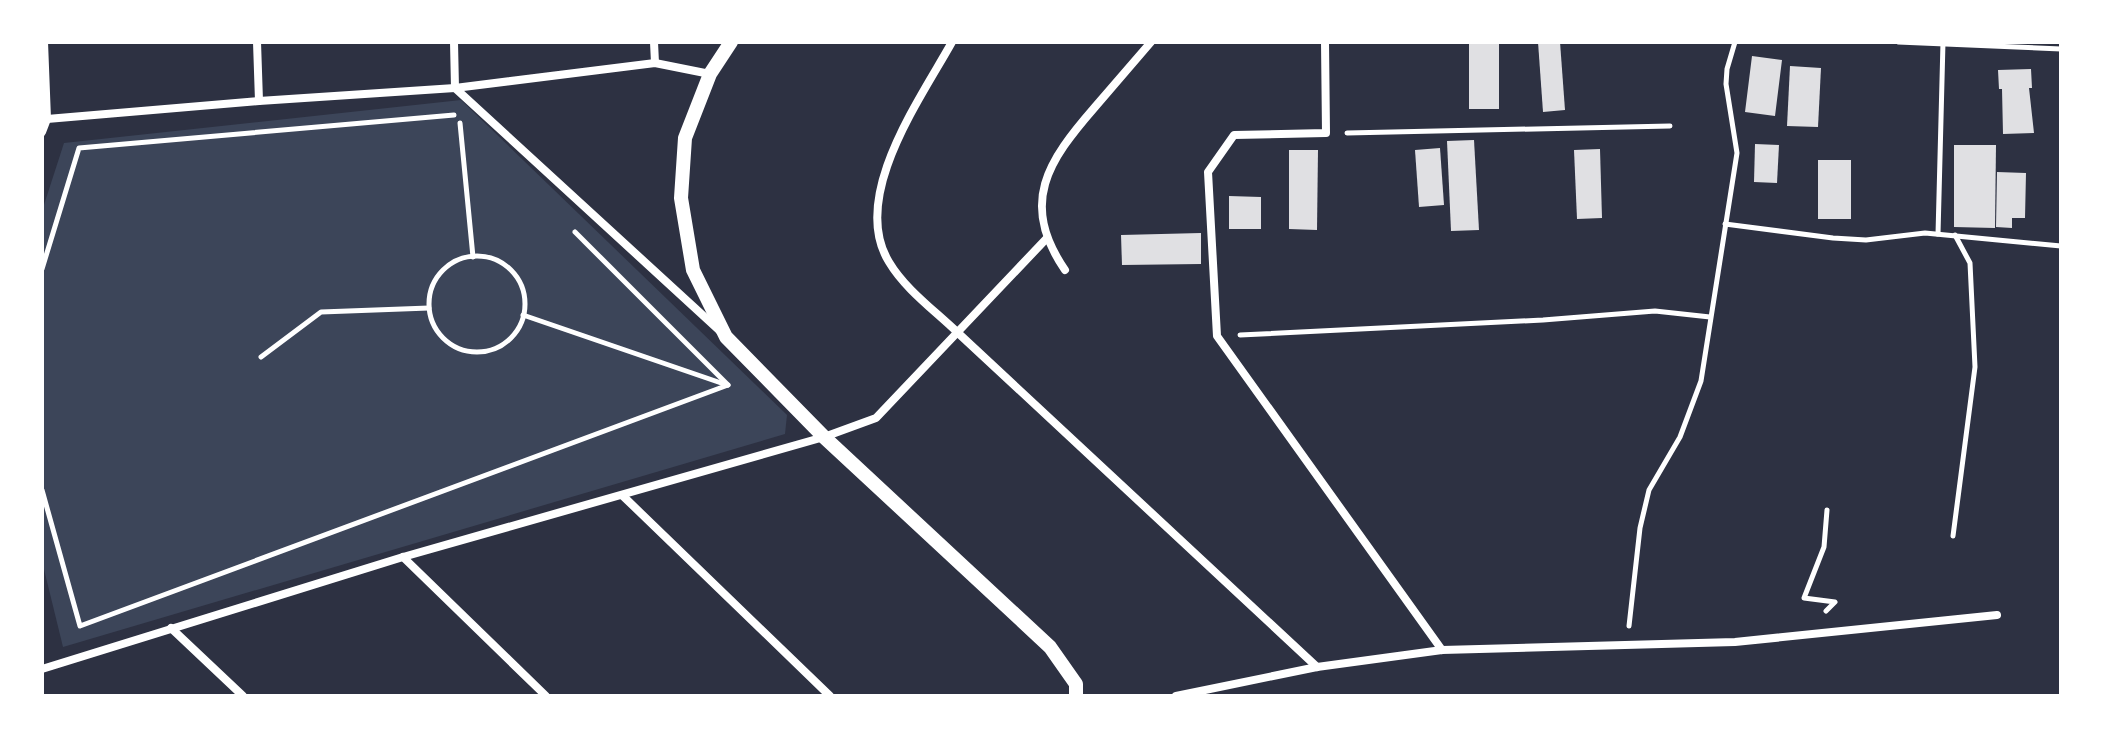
<svg xmlns="http://www.w3.org/2000/svg" width="2103" height="738" viewBox="0 0 2103 738" font-family="'DM Sans',sans-serif">
<rect width="100%" height="100%" fill="#2d3142"/>
<polygon fill="#3c4559" points="461,100 787,415 785,434 63,647 42,561 42,211 64,143"/>
<g fill="#e0e0e3">
<rect x="1469" y="42" width="30" height="67"/>
<polygon points="1538,42 1560,42 1565,110 1543,112"/>
<polygon points="1752,56 1782,60 1775,116 1745,112"/>
<polygon points="1790,66 1821,68 1818,127 1787,126"/>
<polygon points="2031,69 2032,88 2029,88 2034,133 2003,134 2002,89 1999,89 1998,70"/>
<polygon points="1474,140 1479,230 1451,231 1447,141"/>
<polygon points="1755,144 1779,145 1777,183 1754,182"/>
<polygon points="1954,145 1996,145 1995,228 1954,227"/>
<polygon points="1440,148 1444,205 1419,207 1415,150"/>
<polygon points="1600,149 1602,218 1577,219 1574,150"/>
<polygon points="1289,150 1318,150 1317,230 1289,229"/>
<rect x="1818" y="160" width="33" height="59"/>
<polygon points="1997,172 2026,173 2025,218 2012,218 2012,228 1996,227"/>
<polygon points="1229,196 1261,197 1261,229 1229,229"/>
<polygon points="1201,233 1201,264 1122,265 1121,235"/>
</g>
<g fill="none" stroke-linecap="round" stroke-linejoin="round">
<g stroke="#fff" stroke-width="5">
<polyline points="1898,42 2061,49"/>
<polyline points="460,123 473,257"/>
<polyline points="1347,133 1670,126"/>
<polyline points="1725,224 1833,238 1866,240 1925,233 2061,246"/>
<polyline points="575,232 728,385"/>
<polyline points="1938,234 1943,42"/>
<circle cx="477" cy="304" r="48"/>
<polyline points="42,269 79,148 454,115"/>
<polyline points="523,315 727,385"/>
<polyline points="1240,335 1543,320 1655,311 1710,317"/>
<polyline points="261,357 321,312 429,308"/>
<polyline points="42,490 80,626 728,385"/>
<polyline points="1953,536 1975,367 1970,263 1955,235"/>
<polyline points="1826,611 1835,602 1804,598 1824,547 1827,510"/>
<polyline points="1629,626 1640,528 1649,490 1680,437 1701,381 1737,153 1726,84 1727,69 1735,42"/>
</g>
<g stroke="#fff" stroke-width="8">
<polyline points="257,42 259,101"/>
<polyline points="454,42 455,88 720,331"/>
<polyline points="654,42 655,63"/>
<path d="M952 42C921 98 849 197 889 262 905 289 934 310 957 332L1317 667"/>
<polyline points="1325,42 1326,133 1234,135 1208,172 1217,336 1442,650"/>
<polyline points="47,119 259,101 455,88 655,63 710,74"/>
<polyline points="42,132 47,119 44,42"/>
<path d="M1065 270C1019 203 1048 161 1095 107 1113 86 1132 64 1151 42"/>
<polyline points="623,496 830,696"/>
<polyline points="403,557 546,696"/>
<polyline points="171,628 243,696"/>
<polyline points="42,669 403,557 824,437 876,418 1047,238"/>
<polyline points="1176,696 1317,667 1442,650 1735,642 1997,615"/>
</g>
<polyline stroke="#fff" stroke-width="14" points="731,42 710,74 685,138 681,198 693,270 726,337 824,437 1050,647 1076,684 1076,696"/>
</g>
<rect width="2103" height="738" fill="none" stroke="#ffffff" stroke-width="88"/>
</svg>
